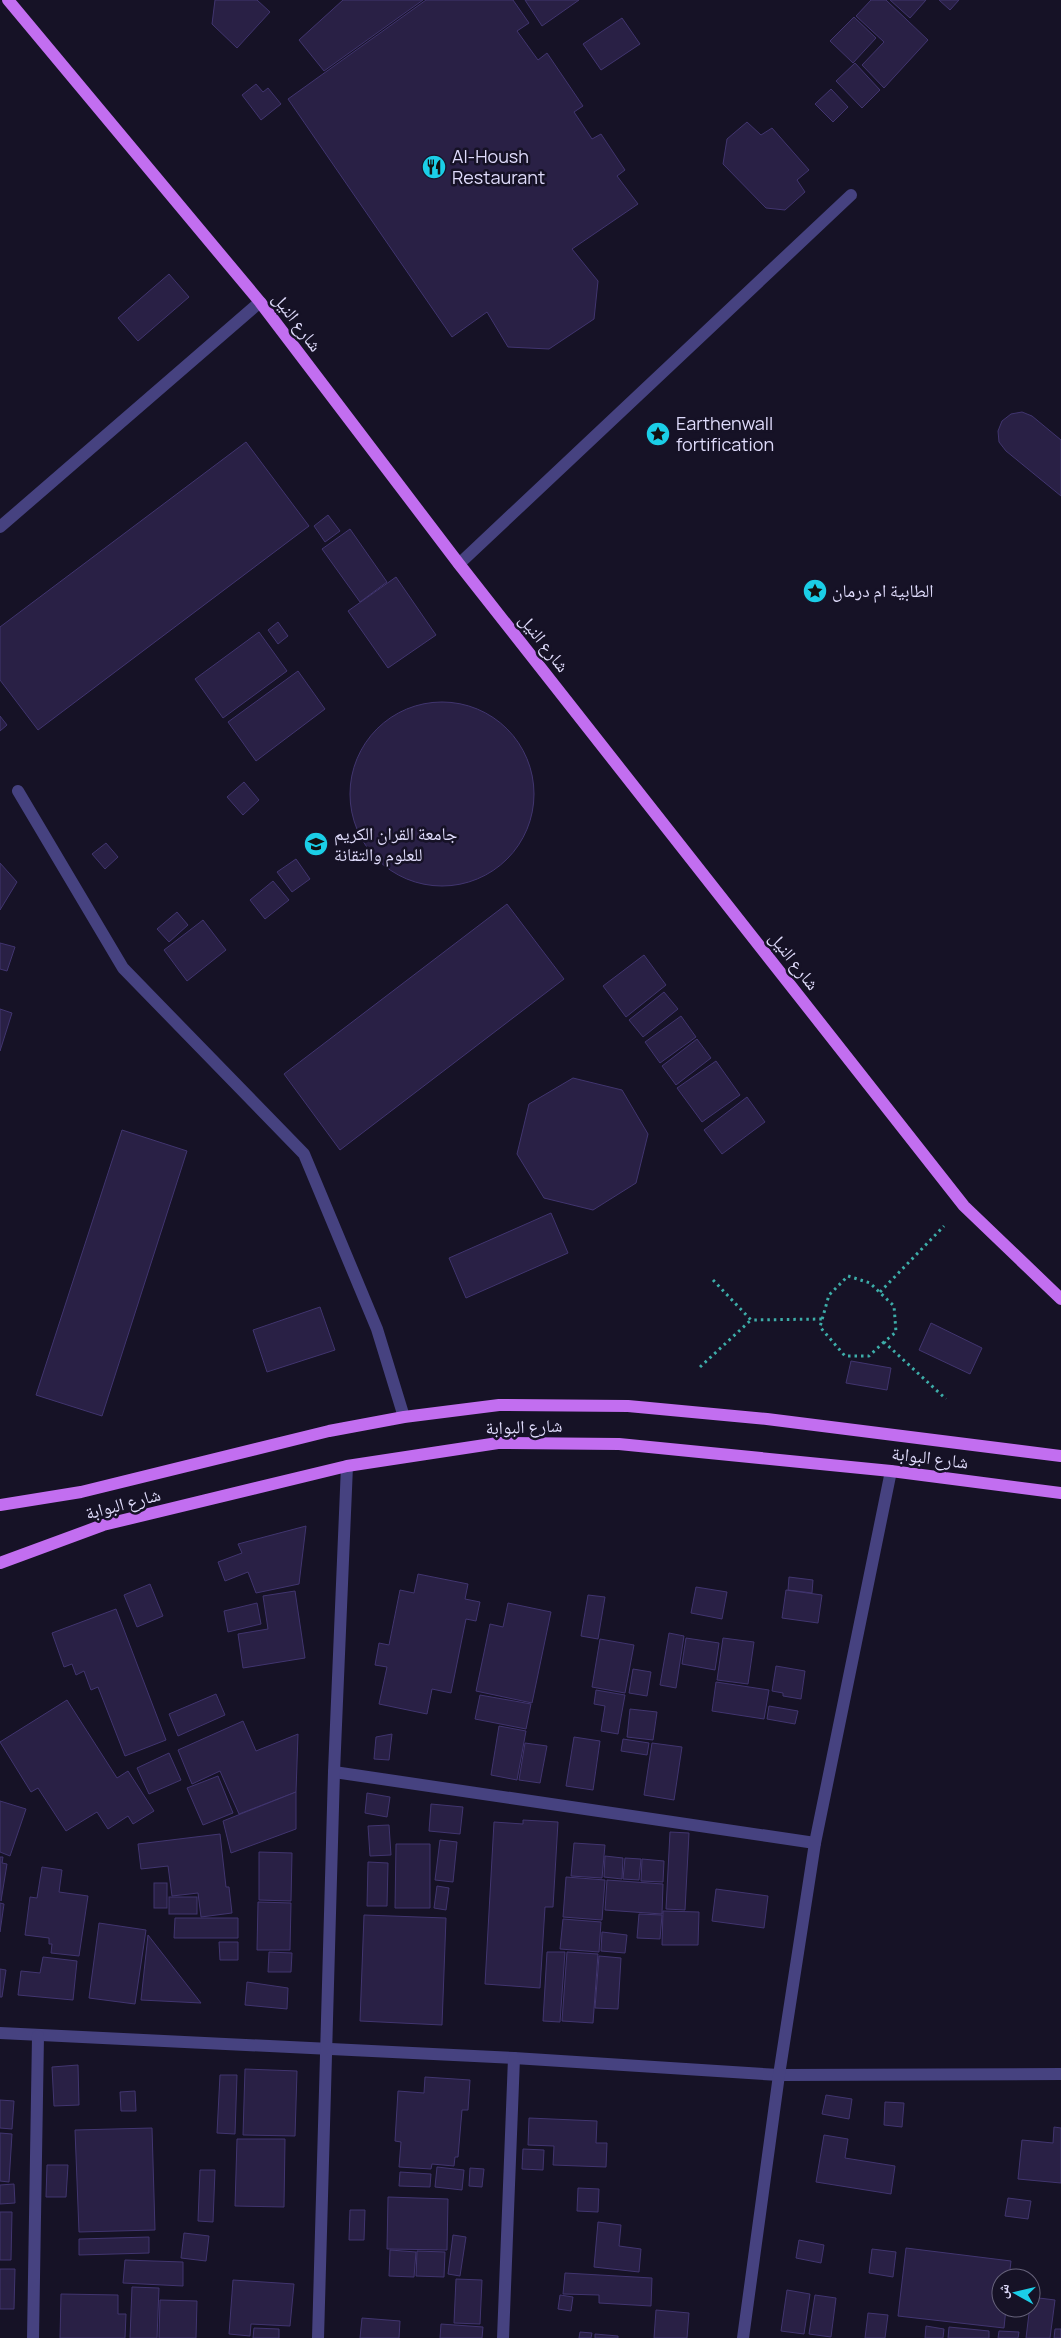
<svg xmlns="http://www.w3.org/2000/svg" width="1061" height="2338" viewBox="0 0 1061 2338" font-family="Manrope,'Noto Naskh Arabic',sans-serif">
<rect width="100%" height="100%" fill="#161226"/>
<g fill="#292045" stroke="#41356f">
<polygon points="215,0 257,0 270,12 237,48 212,24"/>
<polygon points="343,0 423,0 324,71 299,40"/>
<polygon points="426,0 513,0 529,23 517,31 538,60 547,53 583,106 574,112 592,139 601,134 625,170 617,176 638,204 572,249 598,281 594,319 549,349 508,347 487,312 452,337 288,99"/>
<polygon points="525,0 579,0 542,26"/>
<polygon points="871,0 886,0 928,40 884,88 862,65 884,42 856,16"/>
<polygon points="890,0 926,0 910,18"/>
<polygon points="939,0 959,0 950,10"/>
<polygon points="854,17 876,38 853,63 830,41"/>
<polygon points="622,18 640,44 601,70 583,44"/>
<polygon points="855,63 880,90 862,108 836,81"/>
<polygon points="256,84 263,92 268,88 281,104 261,120 242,95"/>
<polygon points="831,89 848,107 833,122 815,104"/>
<polygon points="747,122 761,135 772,128 809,170 797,180 805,192 785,210 766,208 723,164 727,139"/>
<polygon points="169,274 189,297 138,341 118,318"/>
<polygon points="1022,412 1032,416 1061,440 1061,496 1006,451 999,442 998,431 1002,421 1011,414"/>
<polygon points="246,442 309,526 38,730 0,680 0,627"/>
<polygon points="328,515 340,531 325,542 314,526"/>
<polygon points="350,529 387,582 360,602 322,549"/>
<polygon points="396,577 436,635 388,668 348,611"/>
<polygon points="278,622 288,636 278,644 268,630"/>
<polygon points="259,632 287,671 223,718 195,679"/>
<polygon points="298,671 325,709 256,761 228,722"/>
<circle cx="442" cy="794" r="92"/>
<polygon points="0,716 7,725 0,731"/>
<polygon points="244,782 259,800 243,815 227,797"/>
<polygon points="106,843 118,857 105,869 92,854"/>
<polygon points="296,859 310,879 292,892 277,872"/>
<polygon points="0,863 17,882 0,910"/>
<polygon points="273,881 289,900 265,919 250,900"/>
<polygon points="507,904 564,979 340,1150 284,1074"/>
<polygon points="177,912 188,925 169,942 157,929"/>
<polygon points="203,920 226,950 187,981 164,950"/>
<polygon points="0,943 15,947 7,971 0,969"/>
<polygon points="644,955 666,985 626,1017 603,986"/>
<polygon points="664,992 678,1009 643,1037 629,1020"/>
<polygon points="0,1009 12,1013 0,1051"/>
<polygon points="681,1016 696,1037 660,1063 645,1042"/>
<polygon points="697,1039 711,1058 676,1085 662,1066"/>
<polygon points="716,1061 740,1095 702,1122 677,1088"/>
<polygon points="573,1078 622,1090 648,1134 636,1183 593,1210 544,1198 517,1154 529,1104"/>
<polygon points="747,1097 765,1122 722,1154 704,1130"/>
<polygon points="122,1130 187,1151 102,1416 36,1395"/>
<polygon points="551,1213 568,1253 466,1298 449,1258"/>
<polygon points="320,1307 335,1350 267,1372 253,1330"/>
<polygon points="931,1323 982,1348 970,1374 919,1350"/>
<polygon points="851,1361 891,1368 887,1390 846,1383"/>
<polygon points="306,1526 299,1584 256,1593 248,1572 225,1581 218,1562 242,1553 238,1544"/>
<polygon points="418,1574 468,1584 465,1599 480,1602 476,1621 466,1619 451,1693 432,1689 427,1714 379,1704 387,1667 375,1665 379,1643 389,1645 400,1590 414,1593"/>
<polygon points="789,1577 813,1580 812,1593 788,1590"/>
<polygon points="150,1584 163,1616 137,1627 124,1595"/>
<polygon points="696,1587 727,1592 722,1619 691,1613"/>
<polygon points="786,1590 822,1595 818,1623 782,1618"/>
<polygon points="295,1591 305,1658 243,1668 238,1634 268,1629 263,1596"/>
<polygon points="588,1595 605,1597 598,1639 581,1636"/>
<polygon points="257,1603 261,1624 228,1632 224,1611"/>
<polygon points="508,1603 551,1612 532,1703 476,1691 490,1624 503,1627"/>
<polygon points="116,1609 166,1740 125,1756 98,1687 91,1690 84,1671 76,1675 72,1664 64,1667 52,1633"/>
<polygon points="669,1633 684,1636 676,1688 660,1685"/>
<polygon points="686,1638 719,1643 715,1670 682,1664"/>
<polygon points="723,1638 754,1642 748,1684 717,1680"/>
<polygon points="600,1639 634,1645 625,1693 592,1687"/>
<polygon points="776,1666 805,1671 801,1699 783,1696 783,1693 772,1691"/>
<polygon points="633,1669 651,1672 647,1696 629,1693"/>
<polygon points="716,1682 769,1690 764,1719 712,1711"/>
<polygon points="596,1690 625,1695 618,1734 601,1731 605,1706 594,1704"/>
<polygon points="216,1694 225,1715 178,1736 169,1714"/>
<polygon points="480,1695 531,1704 526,1729 475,1719"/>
<polygon points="67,1700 117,1778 128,1771 154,1811 133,1824 128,1816 108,1829 97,1812 66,1831 38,1788 31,1792 0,1742"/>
<polygon points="769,1706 798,1711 795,1724 767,1719"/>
<polygon points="630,1709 657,1712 653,1740 627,1737"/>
<polygon points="243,1721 256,1751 298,1734 296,1792 239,1814 220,1771 192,1784 178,1750"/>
<polygon points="499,1726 526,1731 517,1780 491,1775"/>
<polygon points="392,1734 389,1760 374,1759 376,1737"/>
<polygon points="574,1737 600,1741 593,1790 566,1786"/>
<polygon points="623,1739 649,1743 647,1755 621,1751"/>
<polygon points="525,1743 547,1746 540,1783 519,1780"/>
<polygon points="652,1743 682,1747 674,1800 644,1795"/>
<polygon points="169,1753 181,1780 149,1794 137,1768"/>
<polygon points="218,1776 233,1813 203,1825 187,1788"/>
<polygon points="296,1792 296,1829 231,1853 223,1821"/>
<polygon points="367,1793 390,1797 387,1817 365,1813"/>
<polygon points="0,1801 26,1809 10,1856 0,1852"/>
<polygon points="431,1804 463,1807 460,1834 429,1831"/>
<polygon points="523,1820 558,1822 553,1907 545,1907 540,1988 485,1984 494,1822 523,1824"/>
<polygon points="389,1825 391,1855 370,1856 368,1826"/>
<polygon points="670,1832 689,1833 685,1910 666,1909"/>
<polygon points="220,1834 226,1887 229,1887 232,1913 201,1917 198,1893 172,1896 168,1866 141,1869 138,1844"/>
<polygon points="440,1840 457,1842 453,1882 435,1880"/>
<polygon points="574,1843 605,1845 602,1878 571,1876"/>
<polygon points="396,1844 430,1844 430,1908 395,1908"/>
<polygon points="259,1852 292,1853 291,1901 259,1900"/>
<polygon points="605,1856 623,1858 622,1879 604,1877"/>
<polygon points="0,1857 3,1857 2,1863 7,1864 1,1901"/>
<polygon points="625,1858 641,1859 639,1880 623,1879"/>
<polygon points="642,1859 664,1861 663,1882 641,1881"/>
<polygon points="368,1862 388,1863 387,1906 367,1906"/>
<polygon points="42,1867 62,1870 59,1892 88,1896 79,1956 51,1953 52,1944 49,1944 49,1938 25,1935 30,1897 37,1898"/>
<polygon points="566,1877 605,1880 602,1920 563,1917"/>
<polygon points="607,1880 663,1884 662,1914 605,1910"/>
<rect x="154" y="1883" width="13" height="25"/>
<polygon points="437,1886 449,1888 446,1910 434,1908"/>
<polygon points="716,1889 768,1896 764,1928 712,1921"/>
<rect x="169" y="1897" width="28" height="17"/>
<polygon points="258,1902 291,1903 290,1950 257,1950"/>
<polygon points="0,1903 4,1904 0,1932"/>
<polygon points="663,1911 699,1912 698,1945 662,1945"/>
<polygon points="639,1914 662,1915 660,1939 637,1938"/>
<polygon points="364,1915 446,1918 442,2025 360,2021"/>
<polygon points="175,1918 238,1918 238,1938 174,1938"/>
<polygon points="563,1919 601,1922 599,1952 560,1949"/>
<polygon points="99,1923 146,1930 135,2004 89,1998"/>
<polygon points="602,1932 627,1935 625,1953 601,1951"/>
<polygon points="148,1935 201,2003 141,2000"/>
<polygon points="219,1942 238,1942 238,1960 220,1960"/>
<polygon points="269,1952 292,1953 291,1972 268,1972"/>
<polygon points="547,1952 565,1952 560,2022 543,2021"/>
<polygon points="567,1952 598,1954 593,2023 562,2021"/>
<polygon points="599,1956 621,1958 618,2009 595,2008"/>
<polygon points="43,1957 77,1961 73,2000 18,1995 21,1971 40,1973"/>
<polygon points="0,1969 6,1970 2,1997 0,1997"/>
<polygon points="247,1982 288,1988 287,2009 245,2005"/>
<polygon points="78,2065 79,2105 54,2106 52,2067"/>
<polygon points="245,2069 297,2071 295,2136 243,2135"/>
<polygon points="220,2075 237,2075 235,2134 217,2133"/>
<polygon points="425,2077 470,2080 468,2110 462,2110 458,2157 455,2157 454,2166 432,2164 431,2169 399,2167 401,2142 395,2141 398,2091 424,2093"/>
<polygon points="135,2091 136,2111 121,2111 120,2092"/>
<polygon points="826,2095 852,2099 849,2119 822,2114"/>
<polygon points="0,2100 14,2101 12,2129 0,2128"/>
<polygon points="885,2102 904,2103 902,2127 884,2125"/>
<polygon points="529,2118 597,2121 596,2143 607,2143 606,2167 553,2165 554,2146 528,2145"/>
<polygon points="1054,2127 1061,2128 1061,2183 1018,2179 1022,2140 1053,2143"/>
<polygon points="152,2128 155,2230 79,2232 75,2130"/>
<polygon points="0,2133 12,2134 9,2182 0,2181"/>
<polygon points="824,2135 848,2139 845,2158 895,2166 891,2194 816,2182"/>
<polygon points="237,2139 285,2139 284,2207 235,2206"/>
<polygon points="523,2149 544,2150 543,2170 522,2169"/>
<polygon points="47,2165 68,2165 66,2197 46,2197"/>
<polygon points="437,2167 464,2170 462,2190 435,2187"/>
<polygon points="470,2168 484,2169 482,2187 469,2186"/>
<polygon points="200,2170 215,2170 213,2222 198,2221"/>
<polygon points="400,2172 431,2174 430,2187 399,2186"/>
<polygon points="14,2184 15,2203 0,2204 0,2185"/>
<polygon points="578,2188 599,2189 598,2212 577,2211"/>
<polygon points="388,2197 448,2199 447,2250 387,2249"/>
<polygon points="1008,2198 1031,2201 1028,2219 1005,2216"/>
<polygon points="350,2210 365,2210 364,2240 349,2240"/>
<polygon points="0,2212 12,2212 11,2260 0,2260"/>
<polygon points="598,2222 621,2225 619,2246 641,2249 639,2272 594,2267"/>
<polygon points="184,2233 209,2236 206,2261 181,2258"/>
<polygon points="453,2235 466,2237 460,2276 448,2274"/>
<polygon points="149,2237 149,2253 79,2255 79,2239"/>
<polygon points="799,2240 824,2245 821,2263 796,2258"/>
<polygon points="906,2248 1011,2261 1009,2278 1001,2278 1001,2308 1006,2308 1004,2328 898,2316"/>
<polygon points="872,2249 896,2252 893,2277 869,2273"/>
<polygon points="390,2250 416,2252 414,2277 389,2276"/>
<polygon points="417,2251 445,2252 444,2277 416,2276"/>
<polygon points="125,2260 183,2262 183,2286 123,2283"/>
<polygon points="0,2269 15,2269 14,2309 0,2309"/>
<polygon points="565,2273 652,2278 651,2306 599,2303 599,2295 563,2294"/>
<polygon points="456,2279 482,2280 480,2324 454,2323"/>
<polygon points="233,2280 294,2284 290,2326 251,2324 250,2336 229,2334"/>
<polygon points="132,2287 159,2288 157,2338 130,2338"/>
<polygon points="787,2290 810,2294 804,2334 781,2331"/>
<polygon points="61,2294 118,2295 118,2314 126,2314 125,2338 60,2338"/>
<polygon points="560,2295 573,2297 571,2311 558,2309"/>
<polygon points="815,2295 836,2298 831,2337 809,2334"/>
<polygon points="1031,2297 1055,2300 1050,2338 1026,2338"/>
<polygon points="160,2300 197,2301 196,2338 159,2338"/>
<polygon points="656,2310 689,2313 687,2338 654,2338"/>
<polygon points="868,2313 888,2315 885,2338 865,2338"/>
<polygon points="362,2318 400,2321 399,2338 360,2338"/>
<polygon points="441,2324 483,2327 482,2338 440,2338"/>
<polygon points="926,2326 944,2329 943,2338 925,2338"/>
<polygon points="949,2327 989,2331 989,2338 948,2338"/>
<polygon points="254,2328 279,2329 279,2338 253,2338"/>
<polygon points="1055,2329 1061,2329 1061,2338 1054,2338"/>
<polygon points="999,2331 1019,2332 1018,2338 998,2338"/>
<polygon points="580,2332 592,2333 591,2338 579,2338"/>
<polygon points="595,2334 618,2336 618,2338 595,2338"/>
</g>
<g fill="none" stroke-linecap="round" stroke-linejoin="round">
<g stroke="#3dada9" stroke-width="3" stroke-dasharray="2.5 4" stroke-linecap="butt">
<polyline points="713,1280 751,1320 822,1319"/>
<polyline points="880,1292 944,1226"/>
<polyline points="884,1342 869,1356 845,1356 820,1327 829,1295 848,1276 870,1283 894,1306 896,1332 884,1342 946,1399"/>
<polyline points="700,1367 751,1320"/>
</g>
<g stroke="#464280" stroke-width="12">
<polyline points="459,564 851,195"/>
<polyline points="18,791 123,968 304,1154 377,1329 404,1417"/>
</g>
<g stroke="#464280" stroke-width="12">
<polyline points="0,527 260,302"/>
<polyline points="334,1772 815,1843"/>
<polyline points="0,2033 514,2058 779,2075 1061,2074"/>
<polyline points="33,2338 38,2036"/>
<polyline points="318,2338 334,1772 347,1466"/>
<polyline points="503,2338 514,2058"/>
<polyline points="743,2338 779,2075 815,1843 891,1471"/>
</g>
<g stroke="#c26ef0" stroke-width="12">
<polyline points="8,0 260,302 459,564 964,1206 1061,1299"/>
<polyline points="0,1505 81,1492 329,1431 404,1417 499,1405 628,1406 767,1419 1061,1456"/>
<polyline points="0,1563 103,1525 347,1466 498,1443 619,1444 891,1471 1061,1493"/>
</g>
</g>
<defs>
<g id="restaurant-disc" transform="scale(1.25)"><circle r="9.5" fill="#1bcee7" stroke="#161226"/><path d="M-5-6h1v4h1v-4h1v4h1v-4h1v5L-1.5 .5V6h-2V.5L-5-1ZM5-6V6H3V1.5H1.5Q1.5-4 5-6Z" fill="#111"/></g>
<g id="sight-disc" transform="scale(1.25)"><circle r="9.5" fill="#1bcee7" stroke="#161226"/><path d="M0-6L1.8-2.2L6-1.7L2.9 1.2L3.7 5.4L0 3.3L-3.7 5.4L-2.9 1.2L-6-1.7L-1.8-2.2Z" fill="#111"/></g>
<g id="university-disc" transform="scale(1.25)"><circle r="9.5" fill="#1bcee7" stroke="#161226"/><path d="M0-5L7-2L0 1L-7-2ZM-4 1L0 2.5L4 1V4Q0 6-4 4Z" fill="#111"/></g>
</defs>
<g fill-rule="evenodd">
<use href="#restaurant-disc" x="434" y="167"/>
<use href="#sight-disc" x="658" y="434"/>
<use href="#sight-disc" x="815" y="591"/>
<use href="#university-disc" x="316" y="844"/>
</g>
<g text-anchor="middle" stroke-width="5" stroke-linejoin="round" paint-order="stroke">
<g font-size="18" fill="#dfdbfb" stroke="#161226" text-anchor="start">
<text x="452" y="163">Al-Housh<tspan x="452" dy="21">Restaurant</tspan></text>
<text x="676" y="430">Earthenwall<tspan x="676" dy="21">fortification</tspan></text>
<text x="832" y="597">الطابية ام درمان</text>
<text x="334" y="840">جامعة القران الكريم<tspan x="334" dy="21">للعلوم والتقانة</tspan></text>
</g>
<g font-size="18" fill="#dfdbfb" stroke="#161226">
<text transform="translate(297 322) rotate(53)" y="6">شارع النيل</text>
<text transform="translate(544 643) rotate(52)" y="6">شارع النيل</text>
<text transform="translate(794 961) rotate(52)" y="6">شارع النيل</text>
<text transform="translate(524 1427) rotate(-2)" y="6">شارع البوابة</text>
<text transform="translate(930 1458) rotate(7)" y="6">شارع البوابة</text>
<text transform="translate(123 1504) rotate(-15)" y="6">شارع البوابة</text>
</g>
</g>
<g transform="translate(1016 2293) rotate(278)"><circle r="24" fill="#161226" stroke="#66627b"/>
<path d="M0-4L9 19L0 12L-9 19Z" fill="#1bcee7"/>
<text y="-8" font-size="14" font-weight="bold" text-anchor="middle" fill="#dfdbfb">ش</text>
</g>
</svg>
